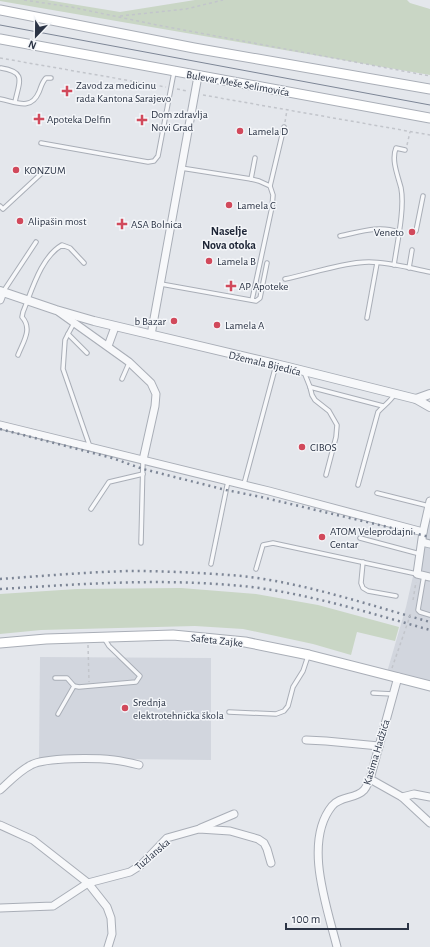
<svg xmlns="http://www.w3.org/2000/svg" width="430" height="947" viewBox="0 0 430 947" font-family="'Alegreya Sans',sans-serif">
<rect width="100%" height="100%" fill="#e4e7ec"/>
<g fill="#d2d6de">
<polygon points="430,510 430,690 385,679 406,607 423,532"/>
<polygon points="40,657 211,658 211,760 39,758"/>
</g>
<g fill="#c9d6c5">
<polygon points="0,0 47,0 120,12 195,0 407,0 410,3 430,9 430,75 0,1"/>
<polygon points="181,588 256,594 318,605 399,627 395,641 357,632 351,655 313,644 243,629 195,626 41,630 0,634 0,594 77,589"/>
</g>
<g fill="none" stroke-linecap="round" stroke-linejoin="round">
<g stroke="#a9aeb7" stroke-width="5.5">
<g id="service">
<path d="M1 68C27 72 19 82 15 102"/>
<path d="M0 99C16 102 31 111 39 92 41 87 42 82 46 78H51"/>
<polyline points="41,143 148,162 154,161 158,156 174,72"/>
<polyline points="181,168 251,179 259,181 270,186 273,195 272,207 252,300"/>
<polyline points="251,179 255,158"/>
<polyline points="270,186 284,127"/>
<polyline points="0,206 3,209 44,171"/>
<polyline points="416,231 423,196"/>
<path d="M340 236C360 232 379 225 398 232"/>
<path d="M394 265C397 244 405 208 401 188 398 176 391 160 396 148L405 150"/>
<polyline points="409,268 412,250"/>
<path d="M285 279C310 274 344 262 369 262 389 262 410 268 430 272"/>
<polyline points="161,284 256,301 260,298 267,263"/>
<polyline points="3,292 36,242"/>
<polyline points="367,318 377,263"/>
<polyline points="74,323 68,334 87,353"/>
<polyline points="68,334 65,340 63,369 90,447"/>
<path d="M18 355C23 342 33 329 22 317L23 312C32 290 41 257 62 245L70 248 84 263"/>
<polyline points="304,372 310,387 312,395 315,400 329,411 337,425 336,437 326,475"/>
<polyline points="122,379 129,363"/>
<polyline points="310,387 383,406"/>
<polyline points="244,484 276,365"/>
<path d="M358 485 378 412C383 406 390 402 394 395"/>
<polyline points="377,493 429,506"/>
<polyline points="91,509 109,482 143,474"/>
<polyline points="360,538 420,554"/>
<polyline points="141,543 143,460"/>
<polyline points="363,562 361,583 363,588 368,591 396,596"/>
<polyline points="211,564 228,481"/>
<polyline points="256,569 263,545 273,543 417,574"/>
<polyline points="424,575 418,610 420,612 430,615"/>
<polyline points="55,678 67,678 74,686 79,687 136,682 140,676 109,646 104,638"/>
<polyline points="373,693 393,694"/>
<polyline points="229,712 276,714 284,711 288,706 293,687 303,671 308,656"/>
<polyline points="58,714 74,686"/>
</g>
</g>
<g stroke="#a9aeb7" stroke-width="9">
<g id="minor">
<polyline points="0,300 3,292"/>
<polyline points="59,312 129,362 151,383 156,394 155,406 143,460"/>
<polyline points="151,335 198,76"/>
<polyline points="108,346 115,327"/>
<polyline points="0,425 269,491 423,532"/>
<polyline points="430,501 423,532 417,574 430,577"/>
<polyline points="422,542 430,544"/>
<polyline points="306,740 326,741 379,746"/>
<polyline points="370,779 402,797 430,823"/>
<path d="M0 790C10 781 19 771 31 765 46 757 96 758 114 760 122 761 131 763 139 765"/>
<polyline points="402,797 414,794 430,797"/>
<polyline points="0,825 33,840 88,883 107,907 111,918 112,934 108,947"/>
<polyline points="201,828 234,814"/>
<polyline points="0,908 53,906 88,883 130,872 141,865 167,838 199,829 230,831 258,839 264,843 267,849 271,863"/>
<path d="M337 947C327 907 303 842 332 806 340 796 356 799 364 790 367 787 368 782 370 779L398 677"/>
</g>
</g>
<g stroke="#a9aeb7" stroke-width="10">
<g id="tertiary">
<polyline points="0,291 56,310 94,321 288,367 416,399 430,407"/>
<polyline points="416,399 430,394"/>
</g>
</g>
<g stroke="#a9aeb7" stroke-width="11">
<g id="secondary">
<polyline points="0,10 194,48 430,89"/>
<polyline points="0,39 430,118"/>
<polyline points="0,643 46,639 173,635 245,642 309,655 430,686"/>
</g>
</g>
<g stroke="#c2c5cb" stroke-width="1.5" stroke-dasharray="3 3" stroke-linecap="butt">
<polyline points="24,0 71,7 157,25 430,76"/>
<polyline points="120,16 186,9 223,0"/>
<polyline points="0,58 166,87"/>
<polyline points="177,89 187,91"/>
<polyline points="203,95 430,135"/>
<polyline points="285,122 287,110"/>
<polyline points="407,145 410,132"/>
<polyline points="413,600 416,582"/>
<polyline points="88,645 89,682"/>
</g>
<use href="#service" stroke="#f7f8fa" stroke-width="3.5"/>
<use href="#minor" stroke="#f7f8fa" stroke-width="7"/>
<use href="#tertiary" stroke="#f7f8fa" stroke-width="8"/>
<use href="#secondary" stroke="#fff" stroke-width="9"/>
<polyline stroke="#7d8696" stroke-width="1" points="0,25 430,105"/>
<g stroke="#7d8696" stroke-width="2.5" stroke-dasharray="2 4" stroke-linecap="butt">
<polyline points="0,429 112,458 143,469 226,490 261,497 430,537"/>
<path d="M0 579C43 576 87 572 130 571 167 571 205 573 242 576 305 583 369 605 430 622"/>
<path d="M0 589C81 584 161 578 242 586 303 592 370 613 430 630"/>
</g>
<polyline stroke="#c2c5cb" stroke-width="1.5" stroke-dasharray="3 3" stroke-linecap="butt" points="392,668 411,613"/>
</g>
<g fill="#d1495b" stroke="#f4f6f9" stroke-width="1.5">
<path d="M65 85h4v4h4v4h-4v4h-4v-4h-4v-4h4z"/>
<path d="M37 113h4v4h4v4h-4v4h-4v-4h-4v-4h4z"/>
<path d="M140 114h4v4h4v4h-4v4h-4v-4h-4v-4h4z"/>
<circle cx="240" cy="131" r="4"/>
<circle cx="16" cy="170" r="4"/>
<circle cx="229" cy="205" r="4"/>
<circle cx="20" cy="221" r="4"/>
<path d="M120 218h4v4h4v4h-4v4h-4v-4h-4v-4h4z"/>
<circle cx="412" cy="232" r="4"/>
<circle cx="209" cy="261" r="4"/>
<path d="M229 280h4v4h4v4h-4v4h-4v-4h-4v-4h4z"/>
<circle cx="174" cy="321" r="4"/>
<circle cx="217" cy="325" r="4"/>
<circle cx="302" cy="447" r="4"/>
<circle cx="322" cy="537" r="4"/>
<circle cx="125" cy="708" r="4"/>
</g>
<g text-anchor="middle" stroke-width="3" stroke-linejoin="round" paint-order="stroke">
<g font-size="11" fill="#2b3445" stroke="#f4f6f9">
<text transform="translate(238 83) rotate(10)" y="4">Bulevar Meše Selimovića</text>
<text transform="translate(265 363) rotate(14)" y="4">Džemala Bijedića</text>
<text transform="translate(217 640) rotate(6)" y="4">Safeta Zajke</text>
<text transform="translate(376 752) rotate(-73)" y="4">Kasima Hadžića</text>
<text transform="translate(152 854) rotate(-41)" y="4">Tuzlanska</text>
</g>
<g font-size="11" fill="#2b3445" stroke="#f4f6f9" text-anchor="start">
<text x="76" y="89">Zavod za medicinu<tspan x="76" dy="13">rada Kantona Sarajevo</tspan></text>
<text x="151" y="118">Dom zdravlja<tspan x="151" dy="13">Novi Grad</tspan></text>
<text x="47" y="123">Apoteka Delfin</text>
<text x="248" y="135">Lamela D</text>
<text x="24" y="174">KONZUM</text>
<text x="237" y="209">Lamela C</text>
<text x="28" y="225">Alipašin most</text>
<text x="131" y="228">ASA Bolnica</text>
<text x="404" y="236" text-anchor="end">Veneto</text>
<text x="217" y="265">Lamela B</text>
<text x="239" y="290">AP Apoteke</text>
<text x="166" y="325" text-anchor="end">b Bazar</text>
<text x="225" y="329">Lamela A</text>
<text x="310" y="451">CIBOS</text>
<text x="330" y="535">ATOM Veleprodajni<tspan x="330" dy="13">Centar</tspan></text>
<text x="133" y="706">Srednja<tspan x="133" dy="13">elektrotehnička škola</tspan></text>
</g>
<g font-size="12" font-weight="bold" fill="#1d2536" stroke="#f4f6f9">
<text x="229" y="235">Naselje<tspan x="229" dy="14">Nova otoka</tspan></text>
</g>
</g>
<g transform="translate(36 36) rotate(202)" stroke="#f4f6f9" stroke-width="3" paint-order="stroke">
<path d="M0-3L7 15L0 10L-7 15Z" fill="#2b3445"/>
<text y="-6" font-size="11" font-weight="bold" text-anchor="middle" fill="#2b3445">N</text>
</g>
<path d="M286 923v6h122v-6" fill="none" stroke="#2b3445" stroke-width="2"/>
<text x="292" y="923" font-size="12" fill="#2b3445" stroke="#f4f6f9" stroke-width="3" paint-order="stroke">100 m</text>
</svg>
